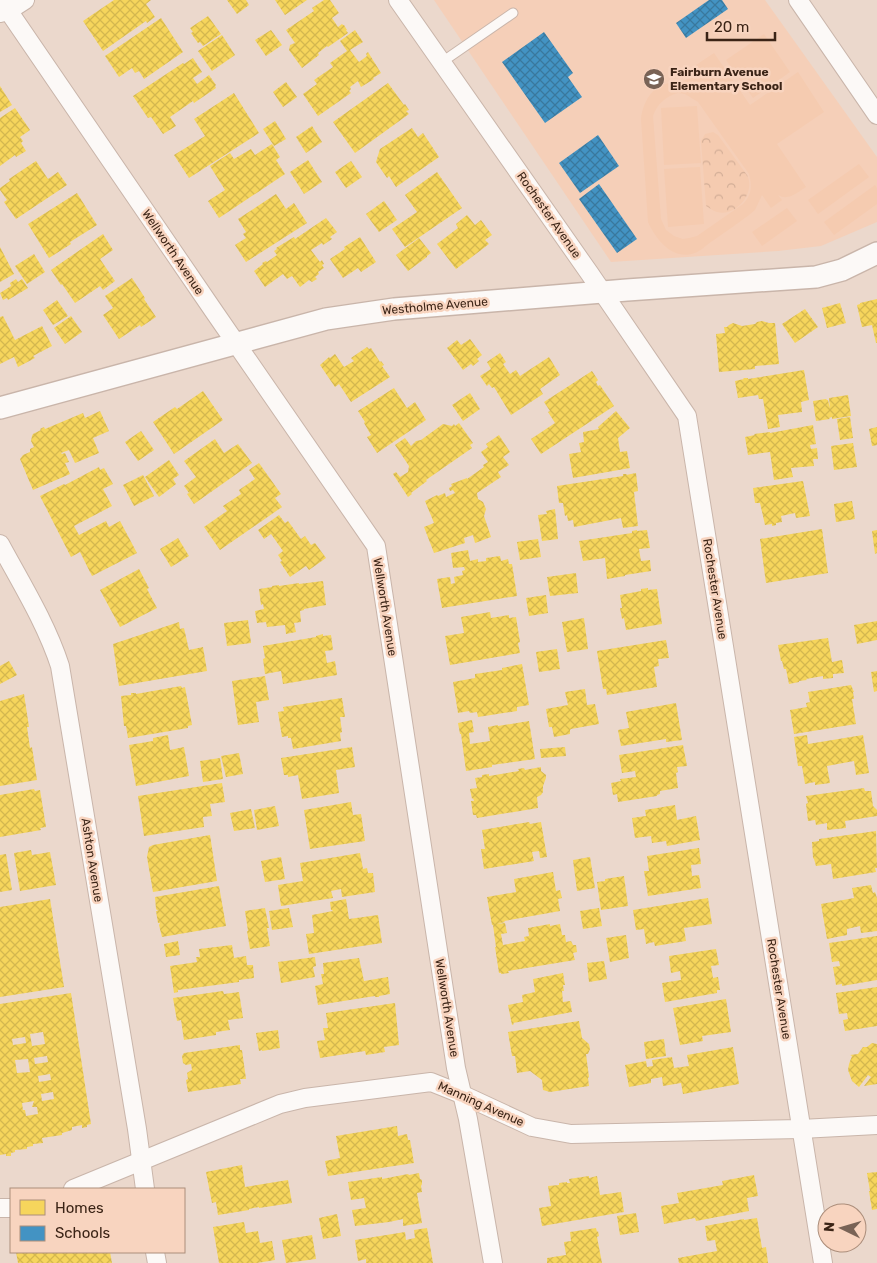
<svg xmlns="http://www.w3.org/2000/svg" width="877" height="1263" viewBox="0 0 877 1263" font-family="Rubik,sans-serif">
<defs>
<pattern id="park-crowns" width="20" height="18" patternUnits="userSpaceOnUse" patternTransform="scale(1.25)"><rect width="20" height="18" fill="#f5cbb0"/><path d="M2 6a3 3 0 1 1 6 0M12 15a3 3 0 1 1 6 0" fill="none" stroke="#d3ae97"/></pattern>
<pattern id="homes-cross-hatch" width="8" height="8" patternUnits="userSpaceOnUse" patternTransform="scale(1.25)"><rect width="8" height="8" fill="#f6d55c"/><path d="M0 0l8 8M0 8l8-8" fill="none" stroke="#d4b74f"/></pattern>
<pattern id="schools-cross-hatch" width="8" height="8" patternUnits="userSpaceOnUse" patternTransform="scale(1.25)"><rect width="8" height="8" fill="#4393c3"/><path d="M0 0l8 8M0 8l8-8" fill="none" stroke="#39789d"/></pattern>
</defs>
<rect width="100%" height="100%" fill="#ebd8cc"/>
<polygon fill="#f5cfb8" points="434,0 765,0 877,157 877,222 821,246 778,251 611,262"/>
<g fill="#f5cbb0" fill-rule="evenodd">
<polygon points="764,34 790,72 753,98 726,60"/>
<path d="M714 53 750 105 798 72 824 112 777 144 806 187C796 193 789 201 778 195L782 200 771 208 762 195 755 210 749 215C737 224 724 233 711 242 706 245 701 251 695 253 673 261 656 240 648 222L641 119C643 102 652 86 669 83 673 82 677 83 681 82 686 81 691 76 694 73L696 65ZM678 93 685 94 698 102 749 174C752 186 752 195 743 204L697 236 689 238 683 239 674 236 666 230 661 219 653 116C657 104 666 96 678 93Z"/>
<polygon points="697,106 701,163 664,165 661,108"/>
<polygon points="859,164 869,177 818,214 808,200"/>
<polygon points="700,167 704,224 668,227 664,169"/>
<polygon points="875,185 877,188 877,204 834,235 824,222"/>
<polygon points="787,208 797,221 762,246 752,232"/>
</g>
<path fill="url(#park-crowns)" d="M713 132 718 135 747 175C756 192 737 217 717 212 713 211 710 208 706 206L701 141 705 134Z"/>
<g fill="url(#homes-cross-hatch)" fill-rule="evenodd">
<polygon points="114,0 151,0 146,4 155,17 147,23 146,21 103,51 83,21"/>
<polygon points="227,0 246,0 249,5 237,14"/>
<polygon points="275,0 307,0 285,15"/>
<polygon points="324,0 330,0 339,13 332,18 338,27 342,24 343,25 344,25 347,30 346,30 348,33 328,47 327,46 318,53 319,55 302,68 289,50 290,45 295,43 286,30 314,11 312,8"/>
<polygon points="208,16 221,34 203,46 200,42 198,43 191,33 193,32 190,28"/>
<polygon points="161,18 183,52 144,79 139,71 135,73 132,68 119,77 105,56"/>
<polygon points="271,30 282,45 266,56 255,40"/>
<polygon points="355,30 363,42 350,50 359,62 367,56 366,54 368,52 381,73 373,78 374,79 361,87 358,81 350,87 351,89 349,91 351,93 318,116 303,94 317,84 314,80 333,67 330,63 347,51 340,41"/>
<polygon points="222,35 235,55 212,71 198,51"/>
<polygon points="193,58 202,72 193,78 197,84 209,75 216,85 215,86 216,88 194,103 193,101 170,117 176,126 163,134 151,117 148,118 133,96 183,63 184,64"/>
<polygon points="286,82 297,97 283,107 273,92"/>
<polygon points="388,83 404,105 405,104 409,110 406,111 409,114 355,153 333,122"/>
<polygon points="0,86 12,105 0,112"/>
<polygon points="234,93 259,133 189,178 174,155 205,136 194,119"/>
<polygon points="15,108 30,130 20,137 23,141 21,143 26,151 16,157 15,155 0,166 0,118"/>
<polygon points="275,121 286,139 274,146 263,129"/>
<polygon points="312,126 322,142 306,153 296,137"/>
<polygon points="412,128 418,137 423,133 439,157 396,187 389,176 387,178 376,162 380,149"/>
<polygon points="272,144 280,157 276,160 285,174 219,218 208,201 225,190 210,166 230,153 234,159 251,149 255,155"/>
<polygon points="308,160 322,182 304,194 290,172"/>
<polygon points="36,161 48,179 58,172 67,185 16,219 4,202 7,200 0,190 0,188 10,181 9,179"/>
<polygon points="351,161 362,177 346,188 335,172"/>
<polygon points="437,172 462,208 405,247 392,229 417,212 405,195"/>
<polygon points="77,193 97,225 70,242 71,244 49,258 28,224"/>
<polygon points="276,194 286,209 294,203 307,223 246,262 235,245 246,238 243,234 246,232 238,219"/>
<polygon points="384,201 397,220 379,232 366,214"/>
<polygon points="467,215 475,225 481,220 492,235 485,240 489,244 456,269 437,244 458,228 456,224"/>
<polygon points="326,218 337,232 330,237 332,239 323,245 322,243 311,250 320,262 322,260 324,264 322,265 324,268 318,272 319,274 315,277 317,279 312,282 309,280 300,287 292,276 287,279 283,274 265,287 254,271 263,264 262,263 266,261 267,262 277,255 274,251 277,249 276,248 294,237 295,239"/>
<polygon points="103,234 113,250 100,259 115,281 103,290 100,286 75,303 62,284 61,285 51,270"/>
<polygon points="360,237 376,262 361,272 358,268 343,278 330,259 345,249 344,247"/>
<polygon points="419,238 431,253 427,256 427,257 408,271 396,255"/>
<polygon points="0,247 14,274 0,282"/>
<polygon points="34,254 45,272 27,284 15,266"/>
<polygon points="132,278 145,298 144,299 156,317 141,327 140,325 119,339 103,315 113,308 105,296"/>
<polygon points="16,279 18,282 22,279 28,288 8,300 7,298 3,300 0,293 11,286 10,283"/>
<polygon points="877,299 877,343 876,343 872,325 862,327 857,305 860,304 860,303"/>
<polygon points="57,300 68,316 53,325 43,310"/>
<polygon points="840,303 846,323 827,328 822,308"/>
<polygon points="805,309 818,327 795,343 782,324"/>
<polygon points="3,316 15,340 42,326 52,346 33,356 35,358 18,367 14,357 0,364 0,317"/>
<polygon points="71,316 82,332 65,344 54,328"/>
<polygon points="762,321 769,323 775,323 779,364 755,366 755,369 719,372 716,334 725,333 724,327 727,327 729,325 733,323 742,326 755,324 757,322"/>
<polygon points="470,339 482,355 477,359 479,361 473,366 471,364 463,370 447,348 457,340 461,345"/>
<polygon points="367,347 369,349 371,348 380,362 381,361 384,365 382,366 390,377 351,402 339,384 335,387 320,365 329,357 330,358 335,354 344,367 354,361 351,358"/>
<polygon points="500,353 506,362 503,364 510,374 516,370 520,376 549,357 560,375 540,389 543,394 511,415 494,387 492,388 489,384 487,386 480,376 491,369 487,362"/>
<polygon points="804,370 809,400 801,402 802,412 778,415 780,427 768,429 763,399 759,399 758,395 738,398 735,381 744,379 743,378 748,378 748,379"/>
<polygon points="592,371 598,380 596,382 598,386 600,385 614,406 541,454 531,439 555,423 548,412 550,411 544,402"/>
<polygon points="394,388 407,408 415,402 426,420 377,453 367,437 371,435 364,423 365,422 358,411"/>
<polygon points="203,391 223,420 174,454 153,422 175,407 177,409"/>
<polygon points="470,393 480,409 463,421 452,405"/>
<polygon points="848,395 851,416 832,419 832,417 829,418 830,419 816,421 813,401 826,399 827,400 828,400 830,408 829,398"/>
<polygon points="100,411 109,431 93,438 99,453 75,463 69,450 61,453 62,454 65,453 69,462 65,463 70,474 33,490 20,459 23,455 30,452 30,449 34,447 31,441 32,436 33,434 41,430 40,429 44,427 45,429 83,413 85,418"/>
<polygon points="616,411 630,428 618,438 620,452 627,451 630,468 573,478 569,454 581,452 579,443 584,442 583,432 599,429 598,427"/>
<polygon points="850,417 853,438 840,440 837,419"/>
<polygon points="459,423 473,443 470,445 472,448 426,480 427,481 411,493 412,494 408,497 393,474 396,472 400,477 408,472 409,466 395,445 405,438 411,446 416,441 421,440 443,424 452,426 454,424 455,426"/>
<polygon points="813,425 816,444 810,445 811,449 817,448 818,459 813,459 814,466 791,468 793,477 774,480 770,452 748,455 745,437 755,435 754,434 770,432 770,433"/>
<polygon points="877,427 877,445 872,446 869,429"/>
<polygon points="141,431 154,450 138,461 125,442"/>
<polygon points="499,435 510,452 503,457 509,465 498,472 501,477 477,493 478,499 483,502 486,509 484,516 491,537 475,543 473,535 464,538 465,543 434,553 424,527 434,523 425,501 437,495 438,496 445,493 446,497 455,493 453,490 450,491 449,488 452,486 451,484 467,478 467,479 484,467 483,465 488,462 481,452 488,447 486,444"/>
<polygon points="215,439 224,453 238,444 252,463 194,504 187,494 189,493 184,486 196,477 184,461"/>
<polygon points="853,443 857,467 834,470 831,446"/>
<polygon points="169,460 179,475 173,479 176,484 159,497 145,477"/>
<polygon points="259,463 281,494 275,498 282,507 220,550 204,527 227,511 223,506 241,494 239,490 255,479 249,470"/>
<polygon points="99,467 100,470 104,468 113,484 103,489 112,506 74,526 79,535 106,521 109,527 120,521 137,553 92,576 80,552 71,557 40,496 64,484 65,485"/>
<polygon points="636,473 638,491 634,492 638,526 623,528 621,518 574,527 573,520 568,521 567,515 565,516 563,503 559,503 557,486 623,476 623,474 627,474 626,475"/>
<polygon points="143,475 154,496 134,506 123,485"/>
<polygon points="803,481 810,516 796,518 795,513 781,516 782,522 776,523 776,525 772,526 772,524 765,525 760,503 755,503 753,488"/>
<polygon points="852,501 855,519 836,522 834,504"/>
<polygon points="555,509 558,539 542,541 538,515 547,514 546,511"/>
<polygon points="279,515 285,523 288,521 301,539 305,536 311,545 315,543 326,558 309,570 306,566 290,577 280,562 282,561 278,555 283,551 271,534 264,539 258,530"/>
<polygon points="822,529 828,573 766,583 760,539"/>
<polygon points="637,530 637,531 647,530 650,548 639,549 641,561 650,560 651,571 625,575 625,576 607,579 605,558 583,561 579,541 632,533 632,531"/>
<polygon points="877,530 877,553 875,554 872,531"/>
<polygon points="178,538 189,556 171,567 160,549"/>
<polygon points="538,539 541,557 520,560 517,542"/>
<polygon points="468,550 470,561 478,559 478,562 486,561 486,558 500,556 501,561 508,559 509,564 512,564 517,596 442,608 437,579 450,577 451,584 455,583 454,577 463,575 462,571 465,570 464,567 453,568 451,553"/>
<polygon points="139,569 149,588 147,589 157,608 120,627 100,590"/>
<polygon points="576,573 578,593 550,596 547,577"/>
<polygon points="323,581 326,605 304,609 304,610 300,611 301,622 294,623 296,632 286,634 285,625 267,627 266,622 257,623 255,611 264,609 263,604 261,605 259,589 272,587 272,586 279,585 279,586 299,583 299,584"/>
<polygon points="648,588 648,590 657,589 662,624 626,630 624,618 622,619 620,608 622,608 620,595 641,591 641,589"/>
<polygon points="546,595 548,613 529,616 526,598"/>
<polygon points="490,612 491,618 509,615 509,618 516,617 520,642 518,643 520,653 450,665 445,636 464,633 461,617"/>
<polygon points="584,618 588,649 567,652 562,622"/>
<polygon points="248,620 251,643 227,646 224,623"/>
<polygon points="877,621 877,640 857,644 854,625"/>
<polygon points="179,622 180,629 184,628 189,650 203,647 207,671 119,686 113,644"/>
<polygon points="323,634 323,636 331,635 333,650 325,651 327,663 335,661 337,675 283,684 281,671 265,674 263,659 265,658 263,646 316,637 316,636"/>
<polygon points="828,638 832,662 842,660 844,673 833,674 833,678 823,679 823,676 806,679 807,680 799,681 799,682 789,684 786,669 784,669 782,661 781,661 778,645"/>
<polygon points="666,640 669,658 658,659 659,666 654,667 657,687 607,695 606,689 603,689 597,651"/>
<polygon points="557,649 560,669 539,672 536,652"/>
<polygon points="9,661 17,675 0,684 0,666"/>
<polygon points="522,664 529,705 517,707 517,711 478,717 477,712 470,713 469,711 458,713 453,682 475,678 475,674 502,670 502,668"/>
<polygon points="877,671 877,691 874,692 871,672"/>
<polygon points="265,676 269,700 256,702 259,722 238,725 232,681"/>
<polygon points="851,685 854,692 853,692 854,699 852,699 856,724 794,734 790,710 807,707 806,703 810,702 808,692"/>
<polygon points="181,686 182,688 185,687 192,725 188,726 188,728 128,738 126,726 124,726 121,696 131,695 131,693 136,693 136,694"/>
<polygon points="585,689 587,705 595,704 599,724 571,729 570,730 570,734 554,737 552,727 549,727 546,709 568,705 565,692"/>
<polygon points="24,694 29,727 27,727 30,748 32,747 37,780 0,786 0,701"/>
<polygon points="342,698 345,717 340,717 342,732 340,733 341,741 293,749 291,738 288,738 288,736 282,737 278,712 284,711 283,707"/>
<polygon points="676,703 682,740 666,742 666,739 621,746 618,730 629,728 626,712"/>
<polygon points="472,720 474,732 469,733 470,744 490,741 488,727 498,725 498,726 529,721 535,759 492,765 492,767 466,771 461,734 460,734 458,723"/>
<polygon points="168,735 170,750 184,747 189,776 136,786 129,745 153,741 153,738"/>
<polygon points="807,735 808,744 863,735 869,773 856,775 854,761 827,766 830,783 815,785 815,782 805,784 802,766 798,766 794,737"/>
<polygon points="683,745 687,766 677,767 678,772 676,773 678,788 660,791 660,794 657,795 657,796 618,802 617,794 613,795 611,783 621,781 620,779 636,777 635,771 622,773 619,755"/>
<polygon points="352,747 355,767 336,770 339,793 302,799 298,775 288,777 288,775 284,775 281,758"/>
<polygon points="565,747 566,756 541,758 540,749"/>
<polygon points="239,753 243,774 226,777 221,756"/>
<polygon points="220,758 223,779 203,782 200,761"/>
<polygon points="541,767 541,771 546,775 546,778 543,786 543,792 541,795 537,797 538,808 477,818 476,815 473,815 471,801 474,801 473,798 472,799 470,789 477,788 475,778 482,777 482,775 489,774 489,776 519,771 518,769 524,768 525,770"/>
<polygon points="222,783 225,802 210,804 212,816 203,817 204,827 144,836 138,796"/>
<polygon points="864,788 865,791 871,791 873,806 877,810 877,816 845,821 846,828 827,830 827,823 816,825 815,820 808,821 806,804 808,803 806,796"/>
<polygon points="34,789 35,791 40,790 46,827 40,828 41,830 0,837 0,795"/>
<polygon points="351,802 353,815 361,814 365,841 310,849 304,810"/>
<polygon points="675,805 677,820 696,816 700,840 667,846 666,841 652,843 651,836 635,838 632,818 646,816 645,810"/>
<polygon points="275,806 279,826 257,830 254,810"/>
<polygon points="251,809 255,828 234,831 230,813"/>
<polygon points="529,822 530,824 541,822 547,857 540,858 539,851 532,852 534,861 484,869 481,849 485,849 482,830"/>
<polygon points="876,831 877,868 875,868 876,872 833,879 831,864 816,866 814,859 813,858 812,842 819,841 819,839"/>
<polygon points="210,835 217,881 153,892 147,857 149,847 153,845"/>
<polygon points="699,848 701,864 691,865 692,876 699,875 701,888 648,896 644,871 649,871 647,856"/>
<polygon points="31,850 32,855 50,852 56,885 20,891 14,853"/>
<polygon points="360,853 363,869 367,868 368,873 373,873 375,892 342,897 341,889 331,891 333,898 281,906 278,885 303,881 300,863"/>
<polygon points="6,854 12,890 0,892 0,855"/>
<polygon points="281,857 285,879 265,882 261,861"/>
<polygon points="590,857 595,888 577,891 573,860"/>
<polygon points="553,872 556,891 560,890 562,898 558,899 560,911 504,921 505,922 497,924 505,923 507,933 501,934 503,945 525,941 524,937 529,936 528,928 550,924 550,926 560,924 562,935 565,935 566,942 571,941 573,945 576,945 577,952 573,953 575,960 508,971 509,973 501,974 501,973 499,973 495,947 496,947 493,925 492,925 487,897 516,892 514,879"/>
<polygon points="624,876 628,906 601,910 597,882 605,881 605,879"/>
<polygon points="871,885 873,893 875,892 877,898 877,931 861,933 860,926 847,929 847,935 827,939 821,904 854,898 852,888"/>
<polygon points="219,886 226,926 162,937 159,925 160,923 158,923 156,911 158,911 156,909 155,897"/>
<polygon points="708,898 712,924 684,928 686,941 655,946 654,942 646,944 644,929 636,930 633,910"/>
<polygon points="50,899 64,987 0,997 0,907"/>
<polygon points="346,899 349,919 378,915 382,943 309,954 306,934 314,933 312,915 333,911 332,910 331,910 330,902"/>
<polygon points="265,908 269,928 267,928 270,946 250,949 247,931 248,931 245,911"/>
<polygon points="289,908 293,927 272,930 269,911"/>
<polygon points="599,908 602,926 583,929 580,911"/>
<polygon points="626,935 629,958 610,962 606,938"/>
<polygon points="877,936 877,980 842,986 842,984 836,985 833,967 840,966 839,961 832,962 829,943"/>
<polygon points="178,941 180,955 166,957 164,944"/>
<polygon points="232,945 234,958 246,956 247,965 253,965 254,978 239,980 239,982 178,990 178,992 174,993 170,966 197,962 196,957 200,957 199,949"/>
<polygon points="716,949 719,965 711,966 713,978 718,977 720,990 717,990 717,993 665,1002 662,983 681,980 680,971 671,973 669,956"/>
<polygon points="315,957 316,966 313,967 315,977 281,983 278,962"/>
<polygon points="359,958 364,981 388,977 390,994 379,996 379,997 375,997 375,996 318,1005 315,986 323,984 321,974 324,974 323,963"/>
<polygon points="604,961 607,979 589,982 587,963"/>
<polygon points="563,973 565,985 563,985 564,991 562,991 563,1002 570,1001 572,1012 513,1023 514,1024 512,1025 508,1005 523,1002 522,995 535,992 533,979"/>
<polygon points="877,987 877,1026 845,1031 843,1020 848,1019 847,1013 839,1014 836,993"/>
<polygon points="223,991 224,994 239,992 243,1018 228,1020 230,1030 216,1032 216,1035 184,1040 181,1020 177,1021 173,998"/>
<path d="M71 993 91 1124 87 1125V1127L82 1128V1125L72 1127V1130L62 1133V1135L42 1138 43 1143 33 1144V1146L27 1147V1149L15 1150V1152L11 1153V1156H6V1154L0 1155V1004ZM43 1032 45 1044 32 1046 30 1034ZM25 1037 26 1043 13 1045 12 1039ZM47 1056 48 1062 35 1064 34 1058ZM28 1059 30 1072 17 1073 15 1060ZM50 1074 51 1080 39 1082 38 1076ZM53 1092 54 1099 42 1101 41 1094ZM34 1101 32 1107H37L38 1114 26 1116 25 1110H23L22 1103Z"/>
<polygon points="726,999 731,1032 702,1036 703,1041 680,1045 673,1008"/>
<polygon points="395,1003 399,1045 384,1047 385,1052 366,1055 365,1051 320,1058 317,1041 325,1040 323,1028 328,1028 326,1013"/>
<polygon points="579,1021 582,1038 589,1044 590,1049 588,1054 586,1054 589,1077 588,1078 589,1086 550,1092 543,1090 542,1080 530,1071 517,1073 515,1056 512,1056 508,1032"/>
<polygon points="278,1030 280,1048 262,1051 262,1050 259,1051 256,1033"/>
<polygon points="664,1039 666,1056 646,1059 644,1042"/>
<polygon points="872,1043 877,1044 877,1084 864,1086 871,1077 868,1075 859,1087 852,1081 848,1070 849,1064 852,1056 850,1055 858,1054 863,1047 867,1047"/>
<polygon points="240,1045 240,1050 242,1050 246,1079 240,1079 241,1084 188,1092 186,1080 188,1079 187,1073 190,1071 192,1070 191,1064 186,1065 183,1063 182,1056 184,1053"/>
<polygon points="733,1047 739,1084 683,1094 681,1083 663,1086 662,1077 651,1079 651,1083 629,1087 625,1065 646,1061 647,1067 653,1066 652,1060 672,1057 674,1068 689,1066 687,1055"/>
<polygon points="397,1126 398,1136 407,1134 408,1140 410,1140 414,1163 328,1176 325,1161 340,1158 336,1136"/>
<polygon points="242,1165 245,1187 288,1180 292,1203 259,1208 259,1207 249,1209 249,1210 218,1215 216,1202 212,1203 206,1172"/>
<polygon points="877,1172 877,1209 872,1210 869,1191 870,1191 867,1173"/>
<polygon points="419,1173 420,1179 422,1180 422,1184 421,1186 422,1192 417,1193 422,1223 403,1226 403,1219 389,1222 355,1226 352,1210 366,1208 364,1198 351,1200 348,1182 382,1177 382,1179 408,1174 409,1175"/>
<polygon points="754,1175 758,1196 747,1198 749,1211 696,1221 695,1218 664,1224 661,1206 679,1203 677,1193 723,1185 722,1181"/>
<polygon points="589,1176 589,1178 597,1176 600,1195 621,1192 624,1212 542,1226 539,1208 551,1206 548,1186 559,1185 559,1183 567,1182 567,1183 570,1183 569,1179"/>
<polygon points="636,1213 639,1232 620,1235 617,1216"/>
<polygon points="337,1214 341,1236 323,1239 319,1218"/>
<polygon points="757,1218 762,1248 766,1247 768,1263 679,1263 678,1258 717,1251 715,1240 707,1241 705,1226 744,1219 744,1220"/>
<polygon points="244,1222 246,1233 258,1231 260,1243 272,1241 275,1260 257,1263 219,1263 213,1227"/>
<polygon points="427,1228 433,1263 366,1263 366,1259 358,1261 355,1240 405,1232 406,1240 415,1238 414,1230"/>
<polygon points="596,1228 597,1232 598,1231 599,1236 597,1237 602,1263 547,1263 547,1258 566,1255 564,1242 571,1241 570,1232"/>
<polygon points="312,1235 316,1259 286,1263 282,1240"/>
<polygon points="16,1252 110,1252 112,1263 18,1263"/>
</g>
<g fill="url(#schools-cross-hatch)">
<polygon points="709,0 722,0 728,9 686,38 676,23"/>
<polygon points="544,32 573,73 568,77 582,97 545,123 502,62"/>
<polygon points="598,135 619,166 580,193 559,163"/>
<polygon points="599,184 637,239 617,253 579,199"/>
</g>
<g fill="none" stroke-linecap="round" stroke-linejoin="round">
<g stroke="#c9b5aa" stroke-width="11">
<polyline id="service" points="442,62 513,13"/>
</g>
<g stroke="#c9b5aa" stroke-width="20">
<g id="minor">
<polyline points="1,0 213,310 376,546 456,1068 468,1119 493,1263"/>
<polyline points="398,0 590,274 687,416 823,1263"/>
<polyline points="798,0 877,115"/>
<polyline points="0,13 8,11 25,0"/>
<path d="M0 544C21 583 46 623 60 666L137 1129 145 1189"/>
<polyline points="73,1189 280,1104 305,1098 431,1082 461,1094 532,1127 571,1134 801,1129 877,1125"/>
<polyline points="0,1208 11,1208"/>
<polyline points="155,1252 157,1263"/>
</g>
</g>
<g stroke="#c9b5aa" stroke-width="24">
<polyline id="tertiary" points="0,408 326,319 394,309 627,290 816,277 842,270 877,253"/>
</g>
<use href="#service" stroke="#fcf9f7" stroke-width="9"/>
<use href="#minor" stroke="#fcf9f7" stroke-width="18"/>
<use href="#tertiary" stroke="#fcf9f7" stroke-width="21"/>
</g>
<defs>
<g id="school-disc" transform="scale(1.125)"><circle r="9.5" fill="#796356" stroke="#f8d4bf"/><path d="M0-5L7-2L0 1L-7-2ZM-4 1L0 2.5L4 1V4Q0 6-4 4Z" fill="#fff"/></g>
</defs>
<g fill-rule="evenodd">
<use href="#school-disc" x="654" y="79"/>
</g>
<g text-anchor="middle" stroke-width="5" stroke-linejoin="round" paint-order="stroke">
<g font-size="12" font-weight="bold" fill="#3b2416" stroke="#f8d4bf" text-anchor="start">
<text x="670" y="76">Fairburn Avenue<tspan x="670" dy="14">Elementary School</tspan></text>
</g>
<g font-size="12" fill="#3b2416" stroke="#f8d4bf">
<text transform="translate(549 215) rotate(55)" y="4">Rochester Avenue</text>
<text transform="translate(173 252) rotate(56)" y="4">Wellworth Avenue</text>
<text transform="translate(435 306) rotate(-5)" y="4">Westholme Avenue</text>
<text transform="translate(715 589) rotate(81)" y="4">Rochester Avenue</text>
<text transform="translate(385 607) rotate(81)" y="4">Wellworth Avenue</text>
<text transform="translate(92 860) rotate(81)" y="4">Ashton Avenue</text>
<text transform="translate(779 989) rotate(81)" y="4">Rochester Avenue</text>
<text transform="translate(447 1008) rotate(81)" y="4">Wellworth Avenue</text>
<text transform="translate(481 1104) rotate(24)" y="4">Manning Avenue</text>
</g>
</g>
<rect x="10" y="1188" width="175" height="65" fill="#f8d4bf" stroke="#ac8e7b"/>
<rect x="20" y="1200" width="25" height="15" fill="#f6d55c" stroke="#ac8e7b"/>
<text x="55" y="1213" font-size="15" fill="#3b2416">Homes</text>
<rect x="20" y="1226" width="25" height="15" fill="#4393c3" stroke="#ac8e7b"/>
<text x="55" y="1238" font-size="15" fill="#3b2416">Schools</text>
<g transform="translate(842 1228) rotate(275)"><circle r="24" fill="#f8d4bf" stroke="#ac8e7b"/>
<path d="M0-4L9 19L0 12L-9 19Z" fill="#796356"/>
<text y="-8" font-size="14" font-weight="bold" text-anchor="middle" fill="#3b2416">N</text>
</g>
<path d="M707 32v8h68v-8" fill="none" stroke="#3b2416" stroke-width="2.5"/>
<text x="714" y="32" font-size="15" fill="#3b2416" stroke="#f8d4bf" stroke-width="4" paint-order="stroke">20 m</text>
</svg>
